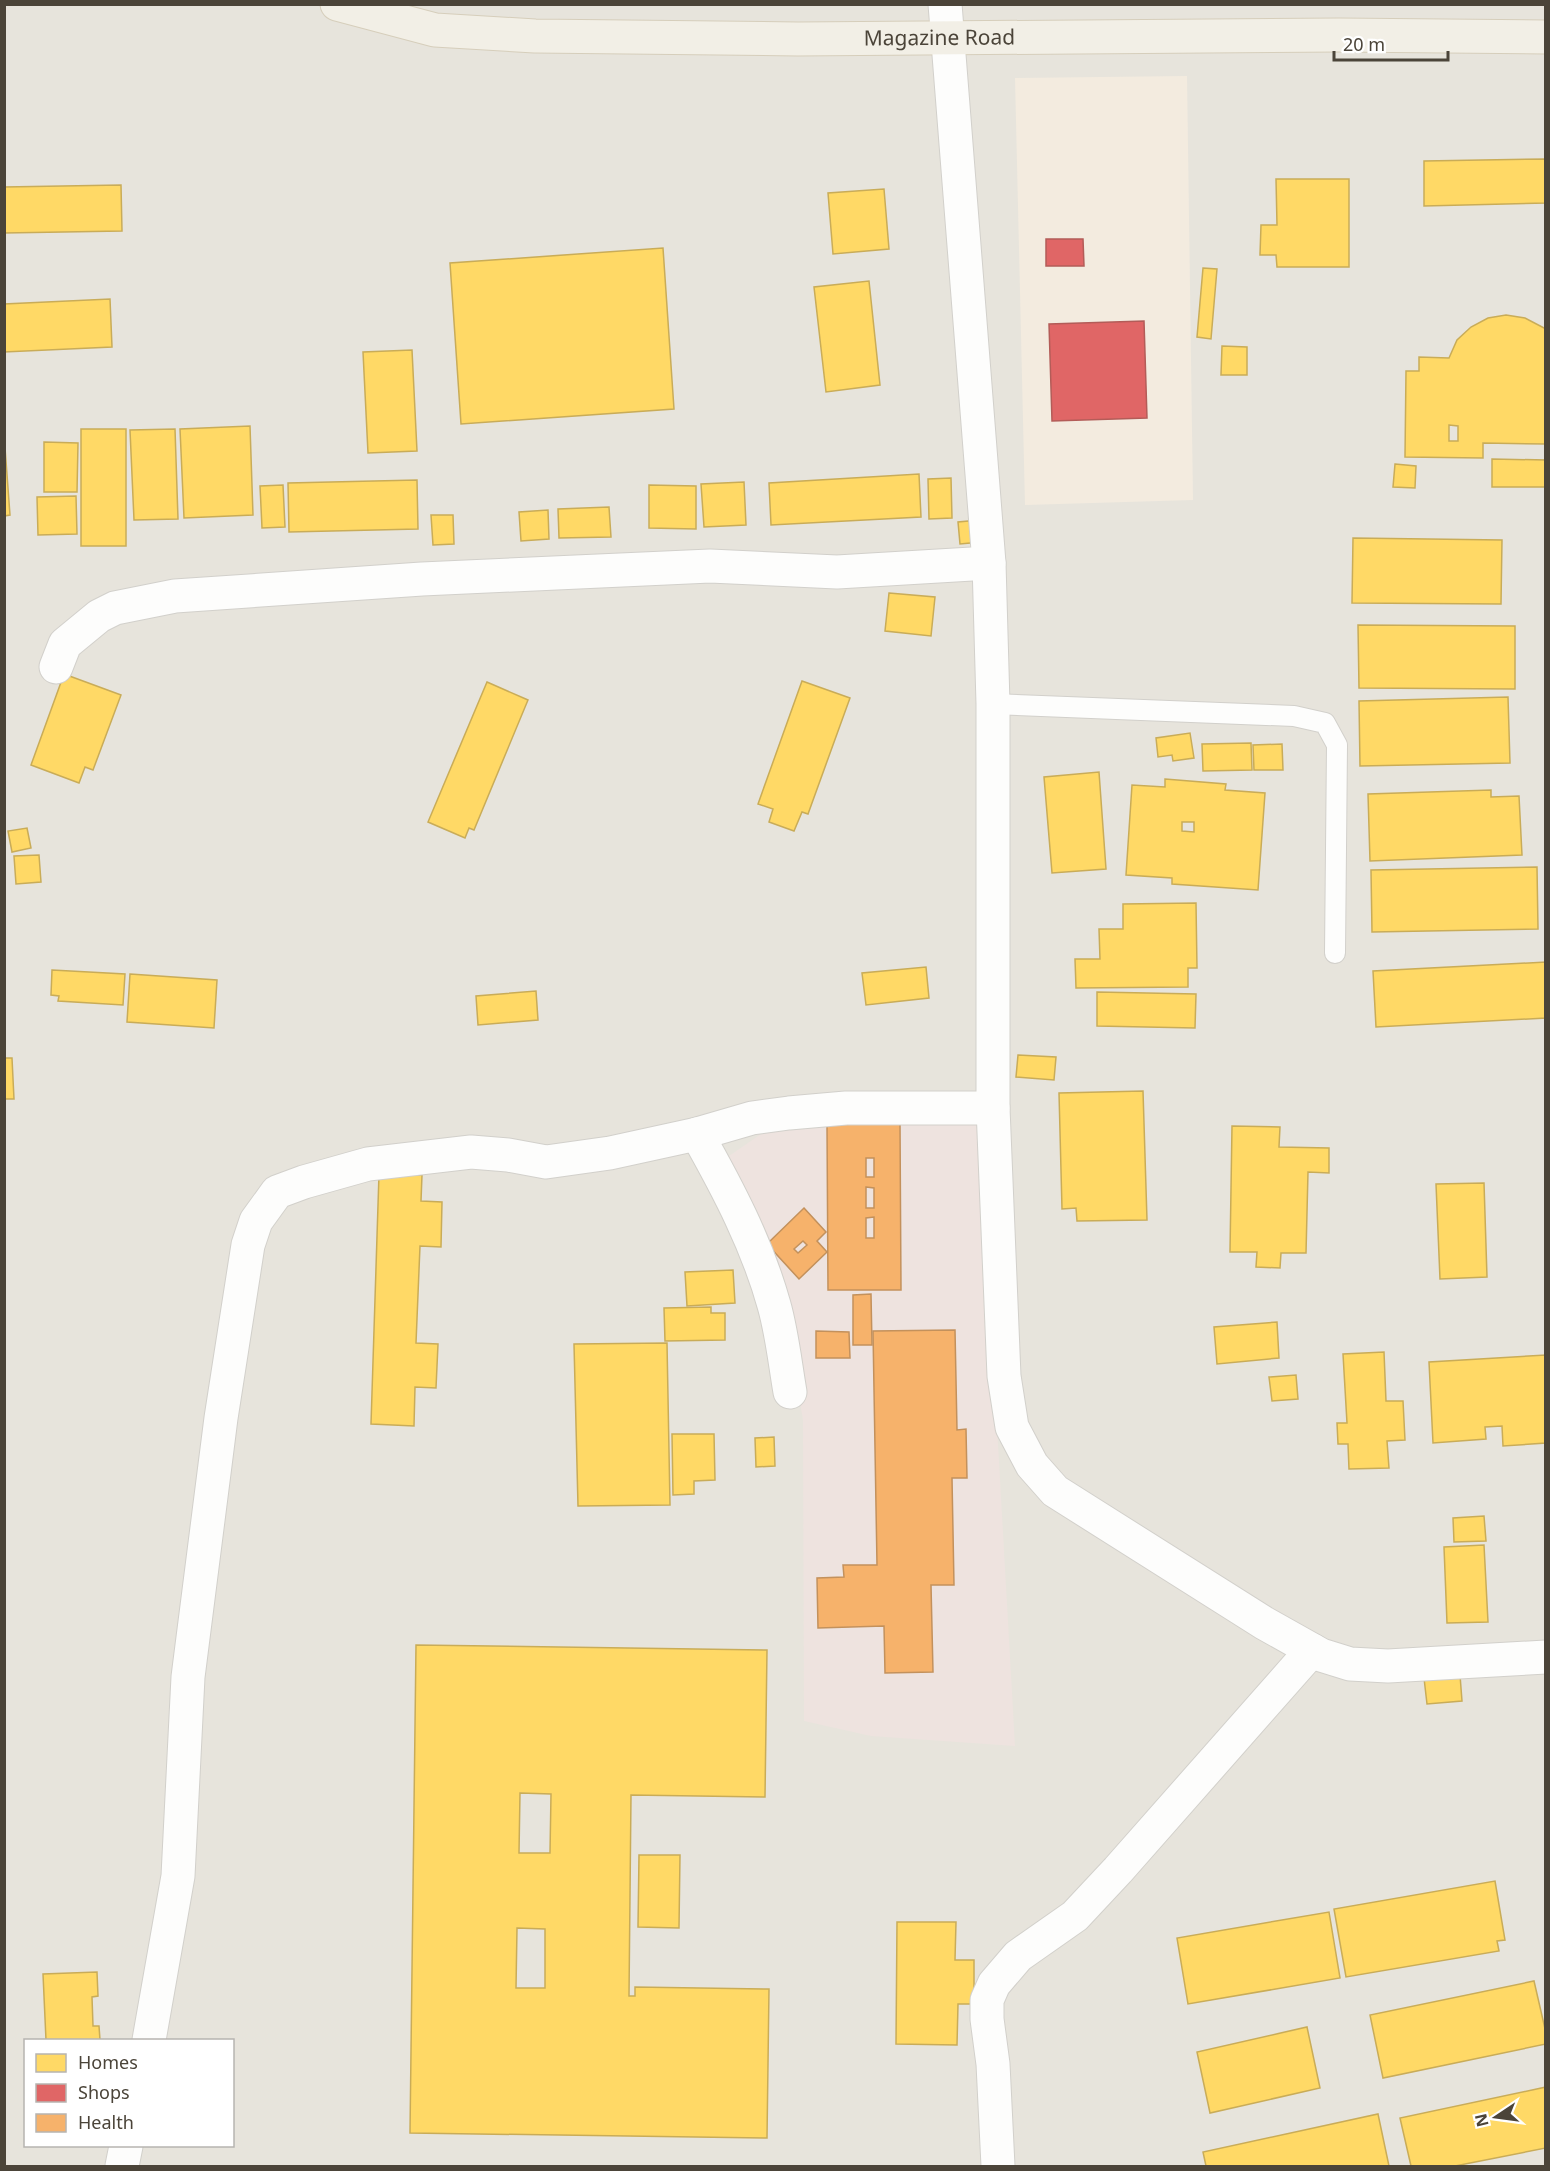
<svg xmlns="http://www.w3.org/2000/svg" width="1550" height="2171" viewBox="0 0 1550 2171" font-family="'Noto Sans',sans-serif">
<rect width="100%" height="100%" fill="#f4f2ee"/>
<path fill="#e7e4dc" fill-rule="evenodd" d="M5 5H1545V2166H5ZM26 2040H232V2146H26Z"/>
<polygon fill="#f3ebdf" points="1187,76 1193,500 1025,505 1015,78"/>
<polygon fill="#eee3df" points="808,1120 980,1124 1015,1746 871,1736 804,1721 803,1420 778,1277 729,1156 767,1130"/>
<g fill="#ffd966" stroke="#c9ac58" stroke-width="1.5" fill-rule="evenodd">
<polygon points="1546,159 1546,203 1424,206 1424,161"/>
<polygon points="1276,179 1349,179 1349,267 1277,267 1276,255 1260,255 1261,225 1277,225"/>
<polygon points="121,185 122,231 4,233 4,187"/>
<polygon points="884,189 889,249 833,254 828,193"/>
<polygon points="663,248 674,409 461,424 450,263"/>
<polygon points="1203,268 1217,269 1211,339 1197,337"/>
<polygon points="869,281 880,385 826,392 814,287"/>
<polygon points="110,299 112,347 4,352 4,304"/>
<path d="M1506 315 1525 318 1546 329V444L1483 443V458L1405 457 1406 371H1419V357L1449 358 1457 340 1471 327 1488 318ZM1449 425 1458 426V441H1449Z"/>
<polygon points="1222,346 1247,347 1247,375 1221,375"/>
<polygon points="412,350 417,451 368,453 363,352"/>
<polygon points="250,426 253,515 184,518 180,429"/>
<rect x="81" y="429" width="45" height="117"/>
<polygon points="175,429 178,519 134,520 130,430"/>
<polygon points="4,434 10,515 4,516"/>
<polygon points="44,442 78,443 77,492 44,492"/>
<polygon points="1492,459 1546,460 1546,487 1492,487"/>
<polygon points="1395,464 1416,466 1415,488 1393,487"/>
<polygon points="919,474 921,517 771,525 769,483"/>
<polygon points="951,478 952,518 929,519 928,479"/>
<polygon points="417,480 418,529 289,532 288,483"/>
<polygon points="744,482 746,525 704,527 701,484"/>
<polygon points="283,485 285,527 262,528 260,486"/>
<polygon points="649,485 696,486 696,529 649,528"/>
<polygon points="76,496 77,534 38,535 37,497"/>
<polygon points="609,507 611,537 559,538 558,509"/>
<polygon points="548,510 549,539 521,541 519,512"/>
<polygon points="431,515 453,515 454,544 433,545"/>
<polygon points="979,520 981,542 960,544 958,522"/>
<polygon points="1353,538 1502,540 1501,604 1352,603"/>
<polygon points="889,593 935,597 931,636 885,631"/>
<polygon points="1358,625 1515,626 1515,689 1359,688"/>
<polygon points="64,674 121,695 93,770 85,767 79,783 31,765"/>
<polygon points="802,681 850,698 808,814 802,812 794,831 769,822 773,809 758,804"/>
<polygon points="487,682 528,700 474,830 469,828 465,838 428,822"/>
<polygon points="1508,697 1510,763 1360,766 1359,701"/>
<polygon points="1190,733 1194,758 1173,761 1172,755 1158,757 1156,738"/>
<polygon points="1251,743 1252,770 1203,771 1202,744"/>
<polygon points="1282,744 1283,770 1254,770 1253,745"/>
<polygon points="1099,772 1106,869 1052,873 1044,777"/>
<path d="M1165 779 1226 784 1225 790 1265 793 1258 890 1172 884V878L1126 875 1132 785 1165 787ZM1182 822H1194V832L1182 831Z"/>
<polygon points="1491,790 1491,797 1519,796 1522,855 1370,861 1368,794"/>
<polygon points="27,828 31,848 12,852 8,831"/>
<polygon points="39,855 41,882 16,884 14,856"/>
<polygon points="1537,867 1538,929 1372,932 1371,870"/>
<polygon points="1196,903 1197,968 1188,968 1188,987 1076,988 1075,959 1100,959 1099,929 1123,929 1123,904"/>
<polygon points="1546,962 1546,1018 1376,1027 1373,971"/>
<polygon points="926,967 929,998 866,1005 862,973"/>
<polygon points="52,970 125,974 123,1005 58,1001 59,996 51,995"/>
<polygon points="130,974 217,980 214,1028 127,1022"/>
<polygon points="536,991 538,1020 478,1025 476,996"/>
<polygon points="1097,992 1196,994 1195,1028 1097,1026"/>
<polygon points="1018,1055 1056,1057 1054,1080 1016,1077"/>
<polygon points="4,1058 12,1058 14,1099 4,1099"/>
<polygon points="1143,1091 1147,1220 1077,1221 1076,1208 1062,1209 1059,1093"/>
<polygon points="1232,1126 1280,1127 1279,1147 1329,1148 1329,1173 1308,1172 1306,1253 1281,1253 1280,1268 1256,1267 1257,1252 1230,1252"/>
<polygon points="379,1174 422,1175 421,1201 442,1202 441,1247 420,1246 416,1343 438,1344 436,1388 415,1387 414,1426 371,1424"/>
<polygon points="1484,1183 1487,1277 1440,1279 1436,1184"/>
<polygon points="733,1270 735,1303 687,1306 685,1272"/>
<polygon points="711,1307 711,1313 725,1313 725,1340 665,1341 664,1308"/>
<polygon points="1277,1322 1279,1358 1217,1364 1214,1327"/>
<polygon points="667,1343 670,1505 578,1506 574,1344"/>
<polygon points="1384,1352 1386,1401 1403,1401 1405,1440 1387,1441 1389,1468 1349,1469 1348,1444 1338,1444 1337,1423 1347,1423 1343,1354"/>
<polygon points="1546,1355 1546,1443 1503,1446 1502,1426 1485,1427 1486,1439 1433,1443 1429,1362"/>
<polygon points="1296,1375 1298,1399 1272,1401 1269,1377"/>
<polygon points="672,1434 714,1434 715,1480 694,1481 694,1494 673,1495"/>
<polygon points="774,1437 775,1466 756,1467 755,1438"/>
<polygon points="1484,1516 1486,1541 1454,1542 1453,1518"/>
<polygon points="1484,1545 1488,1622 1447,1623 1444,1547"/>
<path d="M416 1645 767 1650 765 1797 631 1795 629 1996H635V1987L769 1989 767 2138 410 2133ZM520 1793 551 1794 550 1853H519ZM517 1928 545 1929V1988H516Z"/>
<polygon points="1460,1675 1462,1701 1427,1704 1424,1678"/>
<polygon points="639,1855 680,1855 679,1928 638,1927"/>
<polygon points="1495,1881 1505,1940 1497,1941 1499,1951 1346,1977 1334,1909"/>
<polygon points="1329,1912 1340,1978 1188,2004 1177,1938"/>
<polygon points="897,1922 956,1922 955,1960 974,1960 974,2004 958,2004 957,2045 896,2044"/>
<polygon points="97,1972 98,1996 92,1997 93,2026 99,2026 100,2040 46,2040 43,1974"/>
<polygon points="1534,1981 1546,2033 1546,2044 1383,2078 1370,2015"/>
<polygon points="1307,2027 1320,2088 1210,2113 1197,2052"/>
<polygon points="1546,2087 1546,2148 1455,2166 1411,2166 1400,2118"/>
<polygon points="1378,2114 1389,2166 1206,2166 1203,2152"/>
</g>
<g fill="#e06666" stroke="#b35c58" stroke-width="1.5">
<polygon points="1046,239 1083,239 1084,266 1046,266"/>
<polygon points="1144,321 1147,418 1052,421 1049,324"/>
</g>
<g fill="#f6b26b" stroke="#c3915c" stroke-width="1.5" fill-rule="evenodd">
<path d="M827 1124H900L901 1290H828ZM866 1158H874V1177H866ZM866 1187 874 1188V1208H866ZM874 1217V1238H866V1218Z"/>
<path d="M804 1208 826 1232 817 1241 827 1252 799 1279 767 1244ZM803 1241 807 1245 798 1253 794 1249Z"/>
<polygon points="871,1294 872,1345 853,1345 853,1295"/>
<polygon points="955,1330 957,1430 966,1429 967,1478 952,1478 954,1585 931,1585 933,1672 885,1673 884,1626 818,1628 817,1578 844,1577 843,1565 877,1565 873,1331"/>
<polygon points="816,1331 849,1332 850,1358 816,1358"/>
</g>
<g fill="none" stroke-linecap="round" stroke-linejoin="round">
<g stroke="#d2d0cb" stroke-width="22">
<polyline id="service" points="993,704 1294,716 1325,723 1337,745 1335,953"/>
</g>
<g stroke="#d2d0cb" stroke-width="35">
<g id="minor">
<polyline points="945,4 989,563 993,704 993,1108 1004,1376 1012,1427 1032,1465 1055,1491 1264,1623 1321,1655 1350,1664 1388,1666 1546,1657"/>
<polyline points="56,667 65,644 99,616 115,608 175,596 422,579 710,566 837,572 989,563"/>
<path d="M697 1134C728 1189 757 1244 774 1305 782 1333 785 1363 790 1392"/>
<polyline points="149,2040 178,1876 188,1677 221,1418 248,1245 256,1221 277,1192 304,1182 368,1164 471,1152 508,1155 546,1162 610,1153 697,1134 752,1118 789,1113 846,1108 993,1108"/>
<polyline points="122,2166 126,2146"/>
<polyline points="998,2166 993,2064 987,2019 987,2000 994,1984 1018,1956 1075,1916 1118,1870 1312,1650"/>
</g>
</g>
<g stroke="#d6cebb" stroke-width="35">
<g id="primary">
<path id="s1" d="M337 4 435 30 535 36 798 39 1339 35 1546 37"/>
</g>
</g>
<use href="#service" stroke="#fdfdfc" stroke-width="20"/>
<use href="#minor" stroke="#fdfdfc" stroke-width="33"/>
<use href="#primary" stroke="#f2efe6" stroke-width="33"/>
</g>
<g text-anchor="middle" stroke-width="6" stroke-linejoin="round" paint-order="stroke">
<g font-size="21" fill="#4b4439" stroke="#fff">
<text dy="7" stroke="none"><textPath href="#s1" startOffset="606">Magazine Road</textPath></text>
</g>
</g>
<rect width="1550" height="2171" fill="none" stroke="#4b4439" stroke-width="12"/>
<rect x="24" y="2039" width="210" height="108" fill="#ffffff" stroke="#b7b4b0" stroke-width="1.5"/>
<rect x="36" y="2054" width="30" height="18" fill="#ffd966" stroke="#b7b4b0" stroke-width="1.5"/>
<text x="78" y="2069" font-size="18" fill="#4b4439">Homes</text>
<rect x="36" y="2084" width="30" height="18" fill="#e06666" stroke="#b7b4b0" stroke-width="1.5"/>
<text x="78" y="2099" font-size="18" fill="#4b4439">Shops</text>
<rect x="36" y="2114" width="30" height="18" fill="#f6b26b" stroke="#b7b4b0" stroke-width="1.5"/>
<text x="78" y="2129" font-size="18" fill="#4b4439">Health</text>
<g transform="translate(1496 2117) rotate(257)" stroke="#ffffff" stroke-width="4.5" paint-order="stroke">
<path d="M0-4.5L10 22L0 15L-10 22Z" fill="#4b4439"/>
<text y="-9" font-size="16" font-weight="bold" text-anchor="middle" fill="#4b4439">N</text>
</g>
<path d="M1334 51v9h114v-9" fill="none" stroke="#4b4439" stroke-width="3"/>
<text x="1343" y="51" font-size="18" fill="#4b4439" stroke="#ffffff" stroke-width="4.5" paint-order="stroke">20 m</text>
</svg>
